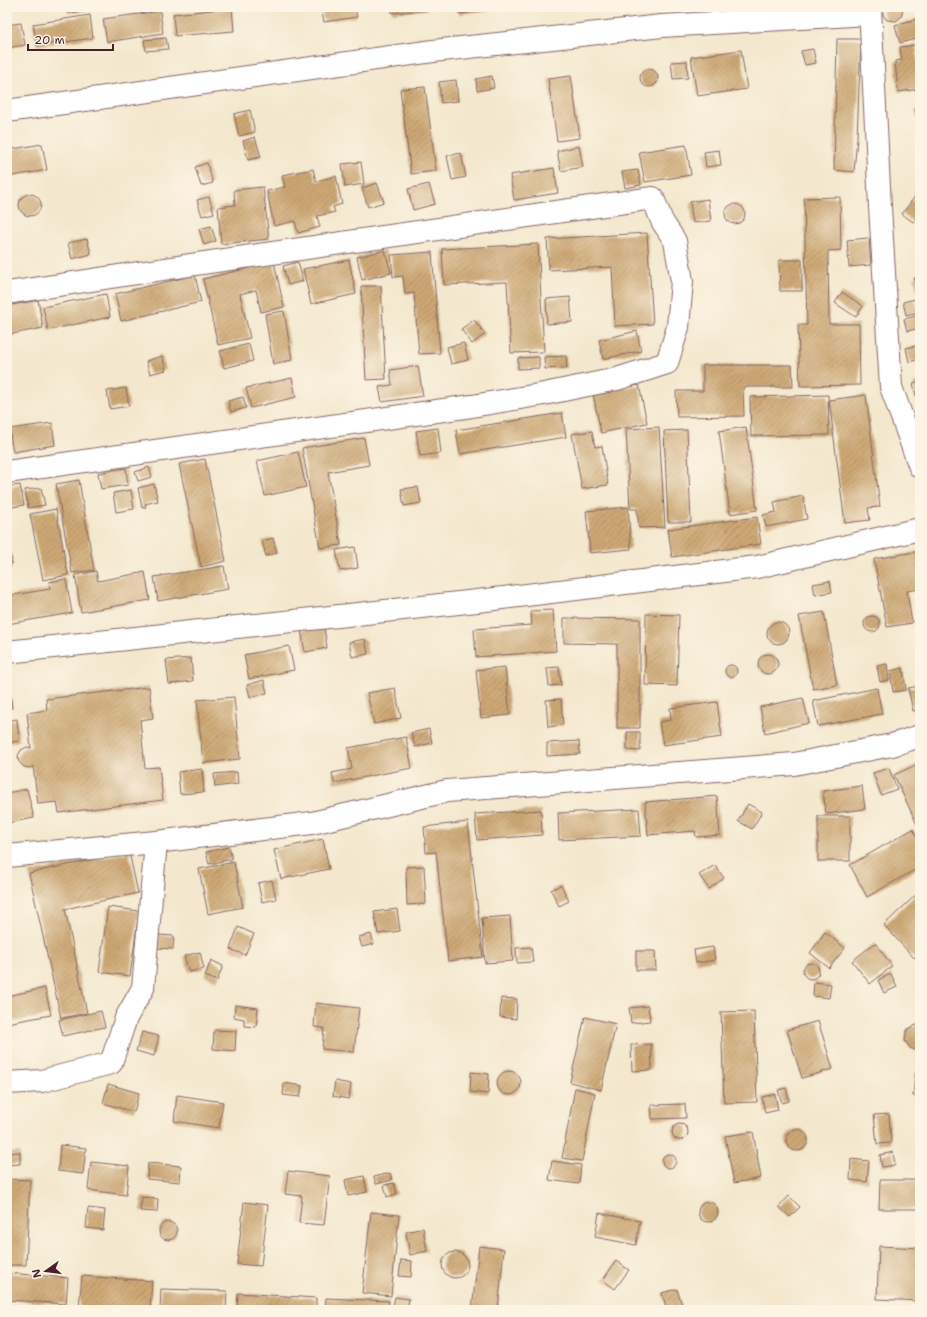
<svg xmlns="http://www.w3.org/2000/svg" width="927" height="1317" viewBox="0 0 927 1317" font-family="'Shantell Sans',sans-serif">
<defs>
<pattern id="building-hatch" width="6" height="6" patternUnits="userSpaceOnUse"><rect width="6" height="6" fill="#cea874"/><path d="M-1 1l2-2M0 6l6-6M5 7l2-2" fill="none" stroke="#a9885f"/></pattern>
</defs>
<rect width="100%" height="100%" fill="#fcf5e5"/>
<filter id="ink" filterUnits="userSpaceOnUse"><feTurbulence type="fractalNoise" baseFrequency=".025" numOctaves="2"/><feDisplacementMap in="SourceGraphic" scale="8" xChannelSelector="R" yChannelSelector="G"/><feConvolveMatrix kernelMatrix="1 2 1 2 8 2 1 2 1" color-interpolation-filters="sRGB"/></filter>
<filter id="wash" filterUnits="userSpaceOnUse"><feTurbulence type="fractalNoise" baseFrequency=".012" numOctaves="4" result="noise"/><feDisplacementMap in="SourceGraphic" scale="16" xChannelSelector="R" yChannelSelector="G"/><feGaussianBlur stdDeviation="0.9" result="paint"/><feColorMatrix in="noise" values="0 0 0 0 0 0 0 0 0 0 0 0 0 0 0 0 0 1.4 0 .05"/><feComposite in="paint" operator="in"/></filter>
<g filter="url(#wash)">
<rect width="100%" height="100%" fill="#f3e8cd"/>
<g id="blocks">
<g fill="url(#building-hatch)">
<polygon points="67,7 94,7 95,10 68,13"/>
<polygon points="321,7 355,7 357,17 324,22"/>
<polygon points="392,7 428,7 428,10 392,13"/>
<polygon points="458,7 507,7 507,8 459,14"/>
<polygon points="883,7 902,7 903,9 901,17 896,21 887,20 883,15"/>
<polygon points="232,8 234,31 175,36 173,14"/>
<polygon points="160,11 163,33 107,42 103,19"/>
<polygon points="90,15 93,38 37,46 33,24"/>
<polygon points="920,18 920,38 900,43 895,25"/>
<polygon points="21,23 25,45 7,48 7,25"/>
<polygon points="166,38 168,49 146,51 144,40"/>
<polygon points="837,39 861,39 857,138 854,172 834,170"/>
<polygon points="916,45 920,89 898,92 895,61 902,60 900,47"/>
<polygon points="813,49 816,63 805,65 801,51"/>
<polygon points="741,50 747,89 697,96 691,57"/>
<polygon points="687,61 688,78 673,79 671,62"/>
<circle cx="649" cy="78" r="9"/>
<polygon points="492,76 494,88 477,91 476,79"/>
<polygon points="571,76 580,138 557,141 548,79"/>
<polygon points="456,80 458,101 441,103 439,82"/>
<polygon points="425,87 436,171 411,174 400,89"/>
<polygon points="920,108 920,129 919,129 915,109"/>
<polygon points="250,110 255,132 239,136 234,114"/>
<polygon points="255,137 261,157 248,160 243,141"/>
<polygon points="42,144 47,170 7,177 7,150"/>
<polygon points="686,145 691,175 645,182 639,152"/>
<polygon points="579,146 583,167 561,171 557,151"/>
<polygon points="719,150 721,165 706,167 704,152"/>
<polygon points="461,153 466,177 452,180 447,156"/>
<polygon points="361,162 364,184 345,187 342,164"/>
<polygon points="207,163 213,183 201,186 195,167"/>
<polygon points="554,168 558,193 514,200 510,175"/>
<polygon points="313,169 316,181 336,176 342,204 333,207 335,212 317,216 320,227 298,233 295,221 274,226 267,191 285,187 282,175"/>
<polygon points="638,170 641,185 625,188 622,172"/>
<polygon points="377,183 384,202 368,207 362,188"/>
<polygon points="429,184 435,204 413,210 408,189"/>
<polygon points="263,187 269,239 221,244 218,207 235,205 234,190"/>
<polygon points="919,191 920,213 913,222 902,214"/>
<circle cx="30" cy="205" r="11"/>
<polygon points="209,197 214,213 202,216 197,200"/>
<polygon points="840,197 841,250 828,251 829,324 859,324 860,385 800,386 798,325 807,325 804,198"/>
<polygon points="708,199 711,221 693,223 690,202"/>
<circle cx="735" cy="214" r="10"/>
<polygon points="211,226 216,241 204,245 199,229"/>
<polygon points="647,233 653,324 615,326 612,267 549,270 547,239"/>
<polygon points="869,238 871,265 849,267 847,240"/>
<polygon points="87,239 91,254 72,259 68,243"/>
<polygon points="538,244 544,352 511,353 507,282 444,285 442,249"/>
<polygon points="385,250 391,273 362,280 357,257"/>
<polygon points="432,252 440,353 419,354 414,293 405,294 403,276 393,277 391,255"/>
<polygon points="349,260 356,294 311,304 303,269"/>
<polygon points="779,260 802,260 802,291 780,291"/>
<polygon points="274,262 284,307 261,312 256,290 240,294 250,338 218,345 203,279"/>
<polygon points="298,262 303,281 288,285 283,266"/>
<polygon points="195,275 201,302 121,321 115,294"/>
<polygon points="920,277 920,300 919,300 914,278"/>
<polygon points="361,286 381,286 386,379 366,380"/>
<polygon points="842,292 863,306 856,317 835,303"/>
<polygon points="106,294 110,317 48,330 43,307"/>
<polygon points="570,297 572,322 547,324 546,299"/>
<polygon points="915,299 919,312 906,315 903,302"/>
<polygon points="38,300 43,328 7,335 7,306"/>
<polygon points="284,311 292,360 273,364 265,314"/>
<polygon points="920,315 920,328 907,331 904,319"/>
<polygon points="474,320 485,334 472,344 461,329"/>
<polygon points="637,331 641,351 603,359 599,340"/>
<polygon points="464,343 468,360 451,364 447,347"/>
<polygon points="249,344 253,361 224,368 220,351"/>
<polygon points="920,345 920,359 909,362 906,348"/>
<polygon points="162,356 166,370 150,374 146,361"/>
<polygon points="566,356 567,368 545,369 544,357"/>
<polygon points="539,357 539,368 518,369 518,358"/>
<polygon points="703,365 792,365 793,387 743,387 744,416 677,417 676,391 703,391"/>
<polygon points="418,366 423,396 382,402 379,387 392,385 390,370"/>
<polygon points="292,378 296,397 251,408 246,388"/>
<polygon points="920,381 920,395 916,396 913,383"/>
<polygon points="639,385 647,423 601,433 593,394"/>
<polygon points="126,388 129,406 110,409 107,391"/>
<polygon points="828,395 829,435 751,436 750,397"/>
<polygon points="866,395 880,507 868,508 870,520 845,523 829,400"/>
<polygon points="243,397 246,408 231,412 228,401"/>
<polygon points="562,413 566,437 460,454 456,430"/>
<polygon points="52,423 55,445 13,452 9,429"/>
<polygon points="659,427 665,527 639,528 637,509 630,509 626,429"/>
<polygon points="746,427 757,510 730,514 719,431"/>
<polygon points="438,428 441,453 420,456 416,431"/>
<polygon points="687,430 691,522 668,522 664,431"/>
<polygon points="592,431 595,447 602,446 608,485 582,489 572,434"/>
<polygon points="364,438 369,465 328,472 341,545 320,548 302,448"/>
<polygon points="298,452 306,487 265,496 257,461"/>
<polygon points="205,459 226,561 201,567 179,464"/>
<polygon points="149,467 152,477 138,481 135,472"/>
<polygon points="126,468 128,485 101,489 98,473"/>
<polygon points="79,480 94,570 72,573 56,484"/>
<polygon points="154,484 158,501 145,504 146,507 142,508 138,488"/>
<polygon points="20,485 24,505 7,508 7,487"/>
<polygon points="418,487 421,503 404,506 401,489"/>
<polygon points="41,488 45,505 28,508 25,490"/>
<polygon points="131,490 134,509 116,512 113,493"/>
<polygon points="803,496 807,519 766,527 763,515 776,512 774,502"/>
<polygon points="628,507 631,549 590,553 586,511"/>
<polygon points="56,509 68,575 43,580 30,514"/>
<polygon points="757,517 761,544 672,557 668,529"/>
<polygon points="273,538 277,553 266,556 262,541"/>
<polygon points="355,547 358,568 340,571 336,550"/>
<polygon points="7,550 9,552 12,560 10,568 7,572"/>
<polygon points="920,551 920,589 907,591 912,623 887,627 874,559"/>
<polygon points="224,566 228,589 158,601 154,577"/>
<polygon points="96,571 98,581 145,572 150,600 81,612 75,575"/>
<polygon points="66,579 72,613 7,624 7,596 50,589 49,582"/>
<polygon points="830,581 832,592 815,595 813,584"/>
<polygon points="553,610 556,651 476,657 474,629 532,625 531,611"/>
<polygon points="824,612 837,685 813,689 799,616"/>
<polygon points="646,614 679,615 677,686 645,685"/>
<circle cx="872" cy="624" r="8"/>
<polygon points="564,618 640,619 640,728 617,728 617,644 564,643"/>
<circle cx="778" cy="633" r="11"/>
<polygon points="324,627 327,648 305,652 301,630"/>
<polygon points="365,639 368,654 352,657 349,642"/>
<polygon points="289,646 294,670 249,679 244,655"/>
<circle cx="768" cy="664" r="10"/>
<polygon points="191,658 193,681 169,684 166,660"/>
<polygon points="887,664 889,680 880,682 877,666"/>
<circle cx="731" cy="671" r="6"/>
<polygon points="505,667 510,715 481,718 476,670"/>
<polygon points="559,667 561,685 549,686 547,668"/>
<polygon points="903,668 906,690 893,692 890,671"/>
<polygon points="264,680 267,693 250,697 247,685"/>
<polygon points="920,686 920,710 913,711 908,688"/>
<polygon points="149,687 153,718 140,720 145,768 159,767 163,800 59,813 57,802 38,804 33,766 30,768 24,767 19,762 18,756 21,750 27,747 31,748 27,713 47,710 46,699"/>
<polygon points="395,688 401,718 374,724 367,693"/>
<polygon points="877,688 882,714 818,726 813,701"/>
<polygon points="10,689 12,708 7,709 7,690"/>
<polygon points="234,697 240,759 203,763 197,700"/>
<polygon points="803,698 809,723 765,733 760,707"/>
<polygon points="561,699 563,725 548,727 546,700"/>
<polygon points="717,702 722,737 663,745 659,722 671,720 670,708"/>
<polygon points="17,719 19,741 7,743 7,721"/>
<polygon points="429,729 432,743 415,747 411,733"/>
<polygon points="627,732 640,732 640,751 627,750"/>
<polygon points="406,737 412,768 334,783 332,773 352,769 348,748"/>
<polygon points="579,741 580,754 547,756 547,743"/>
<polygon points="920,763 920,831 894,775"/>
<polygon points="889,768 897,789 881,795 873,773"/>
<polygon points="202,769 204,792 180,794 178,772"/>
<polygon points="237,772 238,784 215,787 214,774"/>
<polygon points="862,786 865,809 826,814 823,791"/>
<polygon points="27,789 34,818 7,823 7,793"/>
<polygon points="717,796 720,835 696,837 695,831 648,835 645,802"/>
<polygon points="748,804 762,812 752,829 738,821"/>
<polygon points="639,809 641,836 559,840 558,813"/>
<polygon points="541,810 542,835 477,840 475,814"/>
<rect x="818" y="816" width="32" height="45"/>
<polygon points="468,822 483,957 448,961 436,852 426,853 424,827"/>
<polygon points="913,829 920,843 920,867 867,897 850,865"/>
<polygon points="323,839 329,869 281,879 274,850"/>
<polygon points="229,847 232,859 209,864 206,852"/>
<polygon points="129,852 138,893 65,909 87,1013 61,1018 29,873"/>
<polygon points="234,862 243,907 208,914 199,869"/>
<polygon points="715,865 724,878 709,889 699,875"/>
<polygon points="424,866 426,904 407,905 406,867"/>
<polygon points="272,880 276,899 262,902 258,883"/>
<polygon points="561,885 569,901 559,906 551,890"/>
<polygon points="920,891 920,952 914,958 884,925"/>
<polygon points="108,907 139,911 130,976 99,972"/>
<polygon points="397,909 400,931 378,934 374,912"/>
<polygon points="510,916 513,961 485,963 482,918"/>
<polygon points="238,927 254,934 245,955 230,949"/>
<polygon points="825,932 845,948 829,968 810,953"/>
<polygon points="371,934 374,944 362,947 359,937"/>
<polygon points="158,935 174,936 173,949 157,948"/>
<polygon points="875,943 892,966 870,984 852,961"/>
<polygon points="531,947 533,962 517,963 516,948"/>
<polygon points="713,947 715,960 696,963 694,950"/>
<polygon points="636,951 655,951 656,970 636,970"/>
<polygon points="200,952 204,969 189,972 184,956"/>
<polygon points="211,960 223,966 217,981 205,976"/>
<circle cx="811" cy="971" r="8"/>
<polygon points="891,974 897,987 884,993 878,980"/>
<polygon points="814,982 831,984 829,998 813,996"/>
<polygon points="45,988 51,1015 7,1023 7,996"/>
<polygon points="501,998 517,999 516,1019 500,1017"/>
<polygon points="316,1003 359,1008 354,1052 322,1049 324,1028 314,1027"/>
<polygon points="235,1005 258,1008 256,1027 244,1026 244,1019 234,1017"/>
<polygon points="648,1006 650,1021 631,1023 629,1008"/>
<polygon points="101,1011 105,1027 63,1036 59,1020"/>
<polygon points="754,1011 757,1102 724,1103 721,1012"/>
<polygon points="585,1017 616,1024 601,1090 570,1082"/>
<polygon points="818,1021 833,1069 802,1078 787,1030"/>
<polygon points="916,1025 920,1026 920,1050 917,1051 910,1048 905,1041 906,1033 908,1029"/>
<polygon points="214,1030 236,1031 235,1051 213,1049"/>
<polygon points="142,1032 159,1036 154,1056 136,1051"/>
<polygon points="651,1044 652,1070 632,1071 631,1045"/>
<circle cx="509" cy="1083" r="12"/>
<polygon points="471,1072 489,1074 488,1094 470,1092"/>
<polygon points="916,1072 920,1073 920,1097 913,1096"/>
<polygon points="335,1081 351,1084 349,1099 333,1096"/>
<polygon points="284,1083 302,1086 300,1097 283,1095"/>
<polygon points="108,1084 139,1093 134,1112 103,1103"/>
<polygon points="575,1088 595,1093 582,1161 562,1158"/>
<polygon points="786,1088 789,1101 782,1103 778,1090"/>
<polygon points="775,1094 778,1110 765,1113 762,1097"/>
<polygon points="177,1095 223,1102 219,1128 174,1121"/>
<polygon points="685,1104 686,1118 652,1119 651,1105"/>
<polygon points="889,1114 891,1143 877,1144 874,1115"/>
<circle cx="680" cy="1132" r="8"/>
<circle cx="797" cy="1140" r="11"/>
<polygon points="753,1132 761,1178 734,1183 725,1136"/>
<polygon points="60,1145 86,1148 83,1174 58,1171"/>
<polygon points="20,1152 20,1164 7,1165 7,1153"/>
<polygon points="893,1152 895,1165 882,1167 880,1155"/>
<circle cx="669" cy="1161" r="7"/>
<polygon points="851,1159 869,1161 867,1182 850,1180"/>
<polygon points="552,1161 581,1165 579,1184 549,1180"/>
<polygon points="91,1162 129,1166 126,1195 88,1190"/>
<polygon points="148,1163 181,1166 180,1182 147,1179"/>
<polygon points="288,1171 330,1176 324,1225 299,1223 302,1196 285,1194"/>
<polygon points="390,1173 392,1180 376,1184 374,1177"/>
<polygon points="364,1176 367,1192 348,1196 345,1180"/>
<polygon points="7,1179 30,1180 26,1265 7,1265"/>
<polygon points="880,1180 920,1180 920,1209 879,1209"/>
<polygon points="394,1183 397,1194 387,1197 384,1185"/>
<polygon points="789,1196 800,1207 790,1217 779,1207"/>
<polygon points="142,1197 158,1199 157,1212 140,1211"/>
<polygon points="244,1202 268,1205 261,1266 237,1264"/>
<circle cx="708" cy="1212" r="10"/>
<polygon points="88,1208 105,1210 103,1230 86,1228"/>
<polygon points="371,1212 399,1215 391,1296 362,1293"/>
<polygon points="599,1213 640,1221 636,1245 595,1237"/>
<circle cx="168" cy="1231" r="9"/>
<polygon points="423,1228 427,1251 410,1255 406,1232"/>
<polygon points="479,1246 504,1249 498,1310 472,1310"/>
<polygon points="879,1246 920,1248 920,1301 877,1299"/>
<circle cx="455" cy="1265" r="13"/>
<polygon points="401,1260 412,1261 411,1277 399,1276"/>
<polygon points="616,1261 629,1270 615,1289 603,1280"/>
<polygon points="7,1273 68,1278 66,1304 7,1300"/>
<polygon points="82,1276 152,1281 150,1310 124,1310 79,1307"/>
<polygon points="161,1289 227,1291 226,1310 160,1310"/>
<polygon points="677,1289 682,1306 667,1310 662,1293"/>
<polygon points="238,1293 316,1298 316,1310 237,1310"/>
<polygon points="395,1297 409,1299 407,1310 392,1310"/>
<polygon points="326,1298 389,1301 388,1310 325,1310"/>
</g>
</g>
</g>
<g filter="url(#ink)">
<use href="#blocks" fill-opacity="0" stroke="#856564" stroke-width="1"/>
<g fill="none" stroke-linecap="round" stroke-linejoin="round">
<g stroke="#856564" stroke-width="24">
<g id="minor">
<polyline points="870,7 880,207 891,387 920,467"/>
<polyline points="7,111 433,51 662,26 870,14"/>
<polyline points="7,293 203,263 653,198 662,221 675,241 682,281 678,327 667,363 617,379 544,394 472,406 7,472"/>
<polyline points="7,652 486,600 757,567 920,529"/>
<polyline points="7,856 156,842 312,823 447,791 794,764 892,745 920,736"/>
<polyline points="7,1083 42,1081 111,1063 126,1018 143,988 156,842"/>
</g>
</g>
<use href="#minor" stroke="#fff" stroke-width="22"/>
</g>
</g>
<rect width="927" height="1317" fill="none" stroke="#fcf5e5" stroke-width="24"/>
<g transform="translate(46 1271) rotate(256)" stroke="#fcf5e5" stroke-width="3" paint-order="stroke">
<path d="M0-3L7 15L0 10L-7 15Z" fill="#4a1f2b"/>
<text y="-6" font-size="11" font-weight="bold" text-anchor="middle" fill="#4a1f2b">N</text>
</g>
<path d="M28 44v6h85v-6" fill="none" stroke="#4a1f2b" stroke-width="2"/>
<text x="34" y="44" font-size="12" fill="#4a1f2b" stroke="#fcf5e5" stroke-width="3" paint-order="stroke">20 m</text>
</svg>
